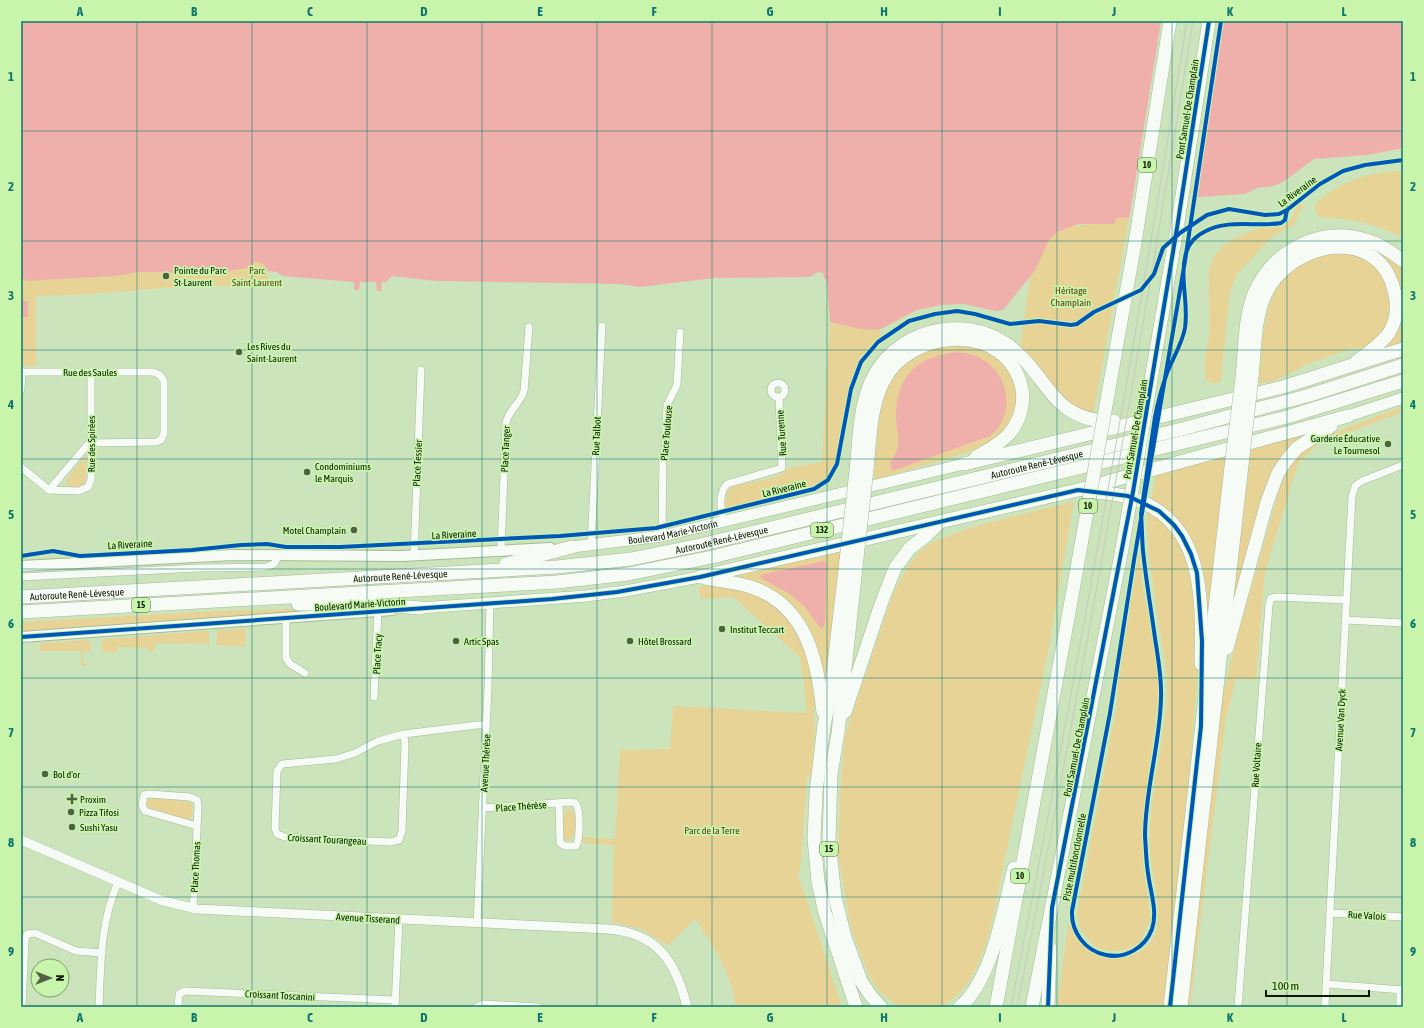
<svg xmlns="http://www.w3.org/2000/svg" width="1424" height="1028" viewBox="0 0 1424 1028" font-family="'Asap Condensed',sans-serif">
<rect width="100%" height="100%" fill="#cce4bc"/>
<g fill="#e8d397">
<path d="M1403 171V238C1379 225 1350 217 1322 218 1317 214 1313 209 1317 202 1343 181 1370 171 1403 171Z"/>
<path d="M1299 204 1303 205 1304 207 1299 212 1295 224 1273 236 1238 273 1230 291 1221 380 1219 383H1212L1206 380C1202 361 1210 341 1210 322 1209 269 1198 250 1257 229 1266 225 1279 231 1287 224 1293 220 1294 210 1299 204Z"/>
<path d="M1116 218H1129L1093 416 1076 409 1064 399 1020 348 1030 277C1039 266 1041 253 1048 241 1060 221 1095 225 1115 224Z"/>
<polygon points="1363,244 1403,264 1403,343 1384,349 1383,347 1401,305"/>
<path d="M1347 252 1378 267 1392 301 1390 317 1385 329 1376 342 1363 348H1353L1315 361 1272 382 1259 383C1263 344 1260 297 1293 270 1300 265 1309 259 1317 256 1327 253 1338 253 1347 252Z"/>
<path d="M259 261C270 266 268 277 268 286 248 286 229 286 210 286 152 287 95 296 36 296V366H21V278L27 281 115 276 137 272 218 273Z"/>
<path d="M830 322 860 329 879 330 881 335 860 357 852 376 835 463C830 473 824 484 813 488L727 509 725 504 728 490 733 486C746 483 783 479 788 468L822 462Z"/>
<path d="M941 344 970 345 1000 357 1016 379 1018 409 1004 434 982 448 874 480C878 437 874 382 915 355 923 350 932 348 941 344Z"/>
<polygon points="1403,406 1403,412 1318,444 1298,464 1265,571 1256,680 1236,679 1226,718 1190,1007 1187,1007 1221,707 1230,663 1283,477 1298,455 1318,439"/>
<polygon points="1310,432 1294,445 1230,624 1251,448"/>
<polygon points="87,454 86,481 79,487 70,486 65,481"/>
<path d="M1229 454 1206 630C1206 609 1208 586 1202 566 1195 539 1173 515 1151 499L1156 474Z"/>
<path d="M1074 501 1048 652 990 931C980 964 972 986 942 1007H900L897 1006 880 992 870 978 851 929 838 854 840 792 845 735 893 594 908 566 920 551 933 542 969 528Z"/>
<path d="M1147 511 1170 527 1186 553 1193 588 1197 638 1198 671 1188 790 1163 1007H1057L1068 926H1071C1075 940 1085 950 1099 955 1117 962 1146 956 1154 936 1164 913 1153 883 1151 859 1150 851 1150 843 1150 835 1150 784 1167 735 1167 685 1167 665 1162 644 1159 625 1153 587 1147 549 1147 511Z"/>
<polygon points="844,549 826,690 814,638 805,620 791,605 727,577 753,569"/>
<polygon points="1139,551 1144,594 1154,642 1159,691 1143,815 1143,866 1150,913 1150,920 1140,942 1126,950 1114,951 1099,949 1090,942 1080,929 1077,913 1117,704 1118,685"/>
<path d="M711 585 741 588 776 604 803 636 816 691 814 706 815 731 811 777H807L801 864 798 878 803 889 842 1007H736C731 973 714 946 695 919L668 946 641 929 612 922 614 845 583 843V837L615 839 620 750 670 749 673 706 807 713 800 657 733 597 701 599 698 587Z"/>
<polygon points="306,609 306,612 21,633 21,622 216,611"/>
<polygon points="246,629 245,647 216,645 217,632 218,630"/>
<polygon points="208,631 209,633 209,650 208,644 155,643 155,649 148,653 148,648 117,647 117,653 102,652 102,643 104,639"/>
<polygon points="87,640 90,642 91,652 83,651 83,663 89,663 86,666 81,666 81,651 39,651 40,643"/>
<polygon points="152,798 190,802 193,806 191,818 187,820 148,808 146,802"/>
<path d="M567 809 573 810C576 817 576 837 569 841L565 839C562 833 563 815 567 809Z"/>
</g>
<g fill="#efb0ab">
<path d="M21 21H1403V148L1367 155 1314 159 1283 182 1274 186 1257 188 1245 194 1183 198 1151 217 1116 218 1115 224H1078L1057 232 1049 240 1036 269 1004 309 999 311H995L964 304 942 305 917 310 879 330 860 329 830 322 827 281 823 277 824 274 818 272 810 277 715 278 639 287 620 284 437 281 392 276 386 282H382L381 291H377L376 282H360L359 290H354V282L283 276 276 272 268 271C264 265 262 261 254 262L252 267 218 273 137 272 115 276 27 281 21 278Z"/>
<polygon points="22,301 28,301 28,317 21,317"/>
<path d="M956 352C965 353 974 354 982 359 1010 375 1016 416 990 436L892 471 890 463C904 444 896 435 896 413 898 374 918 357 956 352Z"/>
<polygon points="824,561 827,564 825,621 824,627 820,628 805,607 790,594 762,579 760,576 763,574"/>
</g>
<polygon fill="#cce4bc" points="1161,21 1223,21 1196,199 1184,200 1152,219 1129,220"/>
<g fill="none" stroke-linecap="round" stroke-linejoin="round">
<g stroke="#a6b999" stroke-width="8">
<g id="minor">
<polyline points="21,372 153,372 160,375 164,381 164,433 161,440 156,442 89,443 49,490"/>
<circle cx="778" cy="390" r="7"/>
<polyline points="21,389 22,372"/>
<polyline points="21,467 49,490 79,491 88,487 91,480 91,372"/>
<path d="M723 521C721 509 718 494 727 484L782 468 779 398"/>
<polyline points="662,536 663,456 665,449 667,405 677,385 680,332"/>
<polyline points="591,545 602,326"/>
<path d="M501 551 506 423C508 410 521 403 524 391L529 327"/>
<polyline points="414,556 421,370"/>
<polyline points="21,577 198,568 266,567 274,564 279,555"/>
<polyline points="286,618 286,658 290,664 305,673"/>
<polyline points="1345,620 1403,623"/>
<polyline points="374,697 378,611"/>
<polyline points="404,734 405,744 402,831 399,840 391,842 285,837 277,834 275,828 277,771 282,764 336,759 355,753 378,741 404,734 477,725 486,725"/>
<path d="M483 808 570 802 575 803C581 808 580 839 576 846H565L560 843 559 803"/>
<polyline points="192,909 194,897 198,806 197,800 190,797 149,794 144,795 142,805 145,811 197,826"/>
<polyline points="1330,913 1403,917"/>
<polyline points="477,923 488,688 490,603"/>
<polyline points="1327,984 1403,990"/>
<polyline points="22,1007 25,940 27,934 35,933 76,951 102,953"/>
<path d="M99 1007C101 962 100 924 118 882"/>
<polyline points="178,1007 179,994 185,991 395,1000"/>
<polyline points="395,1007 399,919"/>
<polyline points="476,1007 483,1004 538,1007"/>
<polyline points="1238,1007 1269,605 1271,598 1278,597 1346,600"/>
<polyline points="1325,1007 1352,496 1355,486 1362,481 1403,465"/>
<polyline points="1400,1007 1400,990"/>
</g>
</g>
<g stroke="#a6b999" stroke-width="10">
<path id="tertiary" d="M21 840 163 901 197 909 608 929C658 933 676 962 687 1007"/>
</g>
<g stroke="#a6b999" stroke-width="12">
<g id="secondary">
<polyline points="21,566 233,555 402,556 550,548"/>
<polyline points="21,637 392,610"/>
</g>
</g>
<g stroke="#a6b999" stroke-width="12">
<g id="primary">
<polyline points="1348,416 1403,398"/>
<path id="s1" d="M572 547 662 536 964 464"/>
<polyline points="420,608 586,596 625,591 700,577"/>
</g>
</g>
<g stroke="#a6b999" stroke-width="14">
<g id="motorway">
<polyline points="1177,228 1209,21"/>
<path d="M1252 376C1255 350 1254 319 1265 295 1290 240 1382 223 1395 295 1398 307 1396 322 1389 333 1381 344 1368 353 1357 361"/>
<path d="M1242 378C1245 350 1244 319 1254 294 1273 249 1323 225 1369 241 1382 245 1393 253 1403 261"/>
<polyline points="1108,394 1134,249 1170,21"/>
<polyline points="964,464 1283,387 1403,349"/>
<path d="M867 469C870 441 870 408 883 382 910 327 1008 321 1022 389 1025 405 1019 422 1009 434 1000 444 988 450 976 457"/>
<path d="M856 471C859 443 859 410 870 384 892 331 961 312 1008 345 1049 375 1051 423 1114 421"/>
<path d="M1086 491C1101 493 1117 493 1132 498 1206 522 1202 600 1201 664"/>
<polyline points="857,558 838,733 831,774 829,841 835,897 845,937 861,981 871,996 881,1007"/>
<polyline points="846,561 830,698 824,725 816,793 814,839 818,882 825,913 856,1007"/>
<polyline points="506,564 572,547"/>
<polyline points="700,577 1078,490 1348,416"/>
<path d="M705 578C723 582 742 582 759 590 808 611 818 664 823 712"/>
<path id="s2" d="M21 597 557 567 631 559 700 545 1182 429 1310 395 1403 365"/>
<polyline points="298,604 367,604 420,608"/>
<polyline points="21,612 557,582 628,574 712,557 1287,417 1403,381"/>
<polyline points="1227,648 1267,502 1278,473 1286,461 1297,448 1331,426"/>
<polyline points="845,712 881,604 895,568 910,548 927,535 939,523"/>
<path d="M960 1007C993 978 1003 911 1014 868"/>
<polyline points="996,1007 1068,618"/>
<polyline points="1032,1007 1122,549"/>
<polyline points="1048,1007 1050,948"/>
<polyline points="1170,1007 1231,467"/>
<polyline points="1181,1007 1242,465"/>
</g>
</g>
<use href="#minor" stroke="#f7fbf5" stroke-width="7"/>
<use href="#tertiary" stroke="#f7fbf5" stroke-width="9"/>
<use href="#secondary" stroke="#f7fbf5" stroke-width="10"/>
<use href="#primary" stroke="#f7fbf5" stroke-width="11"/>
<use href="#motorway" stroke="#f7fbf5" stroke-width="13"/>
<g stroke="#c3cabe" stroke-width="1">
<path d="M1011 1007C1076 679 1134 351 1187 21"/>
<path d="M1017 1007C1083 679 1140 351 1193 21"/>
</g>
<g stroke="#a6b999" stroke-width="14" stroke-linecap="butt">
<g id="motorway-bridge">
<polyline points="1242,465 1252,376"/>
<polyline points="1231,467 1242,378"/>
<polyline points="1122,549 1177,228"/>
<polyline points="857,558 867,469"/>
<polyline points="846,561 856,471"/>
<polyline points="1068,618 1108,394"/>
</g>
</g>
<use href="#motorway-bridge" stroke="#f7fbf5" stroke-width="13"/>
<g stroke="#c8f5ab" stroke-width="6">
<g id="cycleway">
<path d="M1221 21 1185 261 1134 560 1110 713 1072 911C1071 932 1085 951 1106 955 1125 959 1145 948 1152 929 1158 911 1150 891 1148 873 1146 861 1146 849 1145 836 1145 790 1160 745 1161 698 1162 678 1158 658 1155 638 1151 609 1146 580 1143 551 1142 539 1142 527 1141 514L1155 417C1158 402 1162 387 1167 373 1173 358 1182 344 1185 328 1189 302 1179 278 1186 253 1189 243 1197 235 1206 231 1228 219 1257 227 1281 223L1285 220 1287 210"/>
<polyline points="21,556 53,551 80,556 192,550 241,545 267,544 286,547 340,547 560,536 656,528 814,489 828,480 837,464 851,389 861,362 878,342 909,321 935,314 957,311 975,314 1010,324 1039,321 1071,325 1077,324 1094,312 1141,290 1154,274 1163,248 1180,233 1207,215 1229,209 1265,215 1279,214 1287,210 1320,184 1343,171 1365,165 1403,160"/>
<polyline points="21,637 552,599 617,592 700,577 1078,490 1128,496 1159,511 1174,525 1182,536 1191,554 1197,573 1202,641 1201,726 1170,1007"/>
<polyline points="1048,1007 1052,908 1133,492 1177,228 1209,21"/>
</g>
</g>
<use href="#cycleway" stroke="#0057b8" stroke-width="4"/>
</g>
<path fill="none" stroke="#0f766e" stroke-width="1" stroke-opacity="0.55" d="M137 21V1007M252 21V1007M367 21V1007M482 21V1007M597 21V1007M712 21V1007M827 21V1007M942 21V1007M1057 21V1007M1172 21V1007M1287 21V1007M21 131H1403M21 241H1403M21 350H1403M21 459H1403M21 569H1403M21 678H1403M21 787H1403M21 897H1403"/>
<g fill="#4f6142" stroke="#c8f5ab" stroke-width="1.5">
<circle cx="166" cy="276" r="4"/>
<circle cx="239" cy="352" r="4"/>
<circle cx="1388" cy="444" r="4"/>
<circle cx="307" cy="472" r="4"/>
<circle cx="354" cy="530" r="4"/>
<circle cx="722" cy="629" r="4"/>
<circle cx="456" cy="641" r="4"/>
<circle cx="630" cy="641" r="4"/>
<circle cx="45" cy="774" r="4"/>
<path d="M70 793h4v4h4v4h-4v4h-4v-4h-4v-4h4z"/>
<circle cx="71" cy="812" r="4"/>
<circle cx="72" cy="827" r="4"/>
</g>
<g text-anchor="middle" stroke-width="3.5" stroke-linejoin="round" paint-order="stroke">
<g fill="#c8f5ab" stroke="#445c34" stroke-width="1">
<rect x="1138" y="158" width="18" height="14" rx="3"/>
<rect x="1079" y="499" width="18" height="14" rx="3"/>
<rect x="811" y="523" width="22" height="14" rx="3"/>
<rect x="132" y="598" width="18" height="14" rx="3"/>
<rect x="820" y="842" width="18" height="14" rx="3"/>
<rect x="1011" y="869" width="18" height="14" rx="3"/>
</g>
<g font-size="9" font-weight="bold" fill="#0b1b01">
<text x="1147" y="168">10</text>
<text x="1088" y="509">10</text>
<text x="822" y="533">132</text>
<text x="141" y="608">15</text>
<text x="829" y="852">15</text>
<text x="1020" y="879">10</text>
</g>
<g font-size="10" fill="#0b1b01" stroke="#c8f5ab">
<text transform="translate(1187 109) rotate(-81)" y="4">Pont Samuel-De Champlain</text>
<text transform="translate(1297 191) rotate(-36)" y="4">La Riveraine</text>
<text x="90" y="376">Rue des Saules</text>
<text transform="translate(1135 429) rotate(-80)" y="4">Pont Samuel-De Champlain</text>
<text transform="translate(666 433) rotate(-85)" y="4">Place Toulouse</text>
<text transform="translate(781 433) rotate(-94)" y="4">Rue Turenne</text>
<text transform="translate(596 436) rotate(-87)" y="4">Rue Talbot</text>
<text transform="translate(91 444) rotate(-90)" y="4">Rue des Spirées</text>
<text transform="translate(505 449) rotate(-87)" y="4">Place Tanger</text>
<text transform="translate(417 463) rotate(-87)" y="4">Place Tessier</text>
<text dy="4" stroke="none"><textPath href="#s2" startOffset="1028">Autoroute René-Lévesque</textPath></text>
<text transform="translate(784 488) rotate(-14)" y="4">La Riveraine</text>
<text dy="4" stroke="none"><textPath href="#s1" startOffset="102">Boulevard Marie-Victorin</textPath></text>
<text transform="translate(454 534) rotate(-3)" y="4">La Riveraine</text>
<text dy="4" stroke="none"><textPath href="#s2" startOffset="704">Autoroute René-Lévesque</textPath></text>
<text transform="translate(130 544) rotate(-3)" y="4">La Riveraine</text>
<text dy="4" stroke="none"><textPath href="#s2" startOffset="380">Autoroute René-Lévesque</textPath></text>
<text dy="4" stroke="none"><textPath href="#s2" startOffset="56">Autoroute René-Lévesque</textPath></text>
<text transform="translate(360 604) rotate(-4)" y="4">Boulevard Marie-Victorin</text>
<text transform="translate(377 654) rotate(-87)" y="4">Place Tracy</text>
<text transform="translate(1340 720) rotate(-87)" y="4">Avenue Van Dyck</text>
<text transform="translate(1076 747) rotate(-79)" y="4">Pont Samuel-De Champlain</text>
<text transform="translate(485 763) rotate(-87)" y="4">Avenue Thérèse</text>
<text transform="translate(1256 765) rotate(-86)" y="4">Rue Voltaire</text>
<text transform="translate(521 806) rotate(-4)" y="4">Place Thérèse</text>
<text transform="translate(327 839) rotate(3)" y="4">Croissant Tourangeau</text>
<text transform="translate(1074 857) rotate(-79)" y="4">Piste multifonctionnelle</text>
<text transform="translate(195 867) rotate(-87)" y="4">Place Thomas</text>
<text transform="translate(1367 915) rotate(3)" y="4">Rue Valois</text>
<text transform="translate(368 918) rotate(3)" y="4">Avenue Tisserand</text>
<text transform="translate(280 995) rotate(3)" y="4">Croissant Toscanini</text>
</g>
<g font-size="10" fill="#0b1b01" stroke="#c8f5ab" text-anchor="start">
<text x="174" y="274">Pointe du Parc<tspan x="174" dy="12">St-Laurent</tspan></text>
<text x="247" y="350">Les Rives du<tspan x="247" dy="12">Saint-Laurent</tspan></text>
<text x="1380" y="442" text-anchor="end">Garderie Éducative<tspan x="1380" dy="12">Le Tournesol</tspan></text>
<text x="315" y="470">Condominiums<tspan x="315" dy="12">le Marquis</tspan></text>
<text x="346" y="534" text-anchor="end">Motel Champlain</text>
<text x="730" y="633">Institut Teccart</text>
<text x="464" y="645">Artic Spas</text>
<text x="638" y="645">Hôtel Brossard</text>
<text x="53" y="778">Bol d'or</text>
<text x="80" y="803">Proxim</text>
<text x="79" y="816">Pizza Tifosi</text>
<text x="80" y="831">Sushi Yasu</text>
</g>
<g font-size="10" fill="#5e4013" stroke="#c8f5ab">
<text x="257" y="274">Parc<tspan x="257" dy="12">Saint-Laurent</tspan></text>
<text x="1071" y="294">Héritage<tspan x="1071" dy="12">Champlain</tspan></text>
<text x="712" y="834">Parc de la Terre</text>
</g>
</g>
<rect width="1424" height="1028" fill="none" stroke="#c8f5ab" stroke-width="44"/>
<g transform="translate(50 978) rotate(90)"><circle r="19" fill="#c8f5ab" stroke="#7c9e67"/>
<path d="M0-3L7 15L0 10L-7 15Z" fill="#4f6142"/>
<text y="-6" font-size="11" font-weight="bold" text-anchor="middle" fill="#0b1b01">N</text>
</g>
<path d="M1266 990v6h103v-6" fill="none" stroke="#0b1b01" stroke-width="2"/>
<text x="1272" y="990" font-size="12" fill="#0b1b01" stroke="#c8f5ab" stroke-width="3" paint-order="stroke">100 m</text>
<rect x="22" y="22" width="1380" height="984" fill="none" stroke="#0f766e" stroke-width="1.5"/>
<g font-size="13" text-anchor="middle" font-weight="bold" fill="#0f766e">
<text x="80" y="16">A</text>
<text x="194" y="16">B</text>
<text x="310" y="16">C</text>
<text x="424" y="16">D</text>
<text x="540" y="16">E</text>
<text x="654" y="16">F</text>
<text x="770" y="16">G</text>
<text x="884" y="16">H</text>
<text x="1000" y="16">I</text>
<text x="1114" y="16">J</text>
<text x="1230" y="16">K</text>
<text x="1344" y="16">L</text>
<text x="11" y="81">1</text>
<text x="1413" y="81">1</text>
<text x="11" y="191">2</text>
<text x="1413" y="191">2</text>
<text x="11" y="300">3</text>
<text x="1413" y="300">3</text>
<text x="11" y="409">4</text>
<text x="1413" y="409">4</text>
<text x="11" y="519">5</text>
<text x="1413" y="519">5</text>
<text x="11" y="628">6</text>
<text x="1413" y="628">6</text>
<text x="11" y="737">7</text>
<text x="1413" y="737">7</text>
<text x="11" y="847">8</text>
<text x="1413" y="847">8</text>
<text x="11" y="956">9</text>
<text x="1413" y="956">9</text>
<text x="80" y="1022">A</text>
<text x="194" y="1022">B</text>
<text x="310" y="1022">C</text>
<text x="424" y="1022">D</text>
<text x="540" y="1022">E</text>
<text x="654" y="1022">F</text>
<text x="770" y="1022">G</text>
<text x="884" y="1022">H</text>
<text x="1000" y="1022">I</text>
<text x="1114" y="1022">J</text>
<text x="1230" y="1022">K</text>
<text x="1344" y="1022">L</text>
</g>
</svg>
